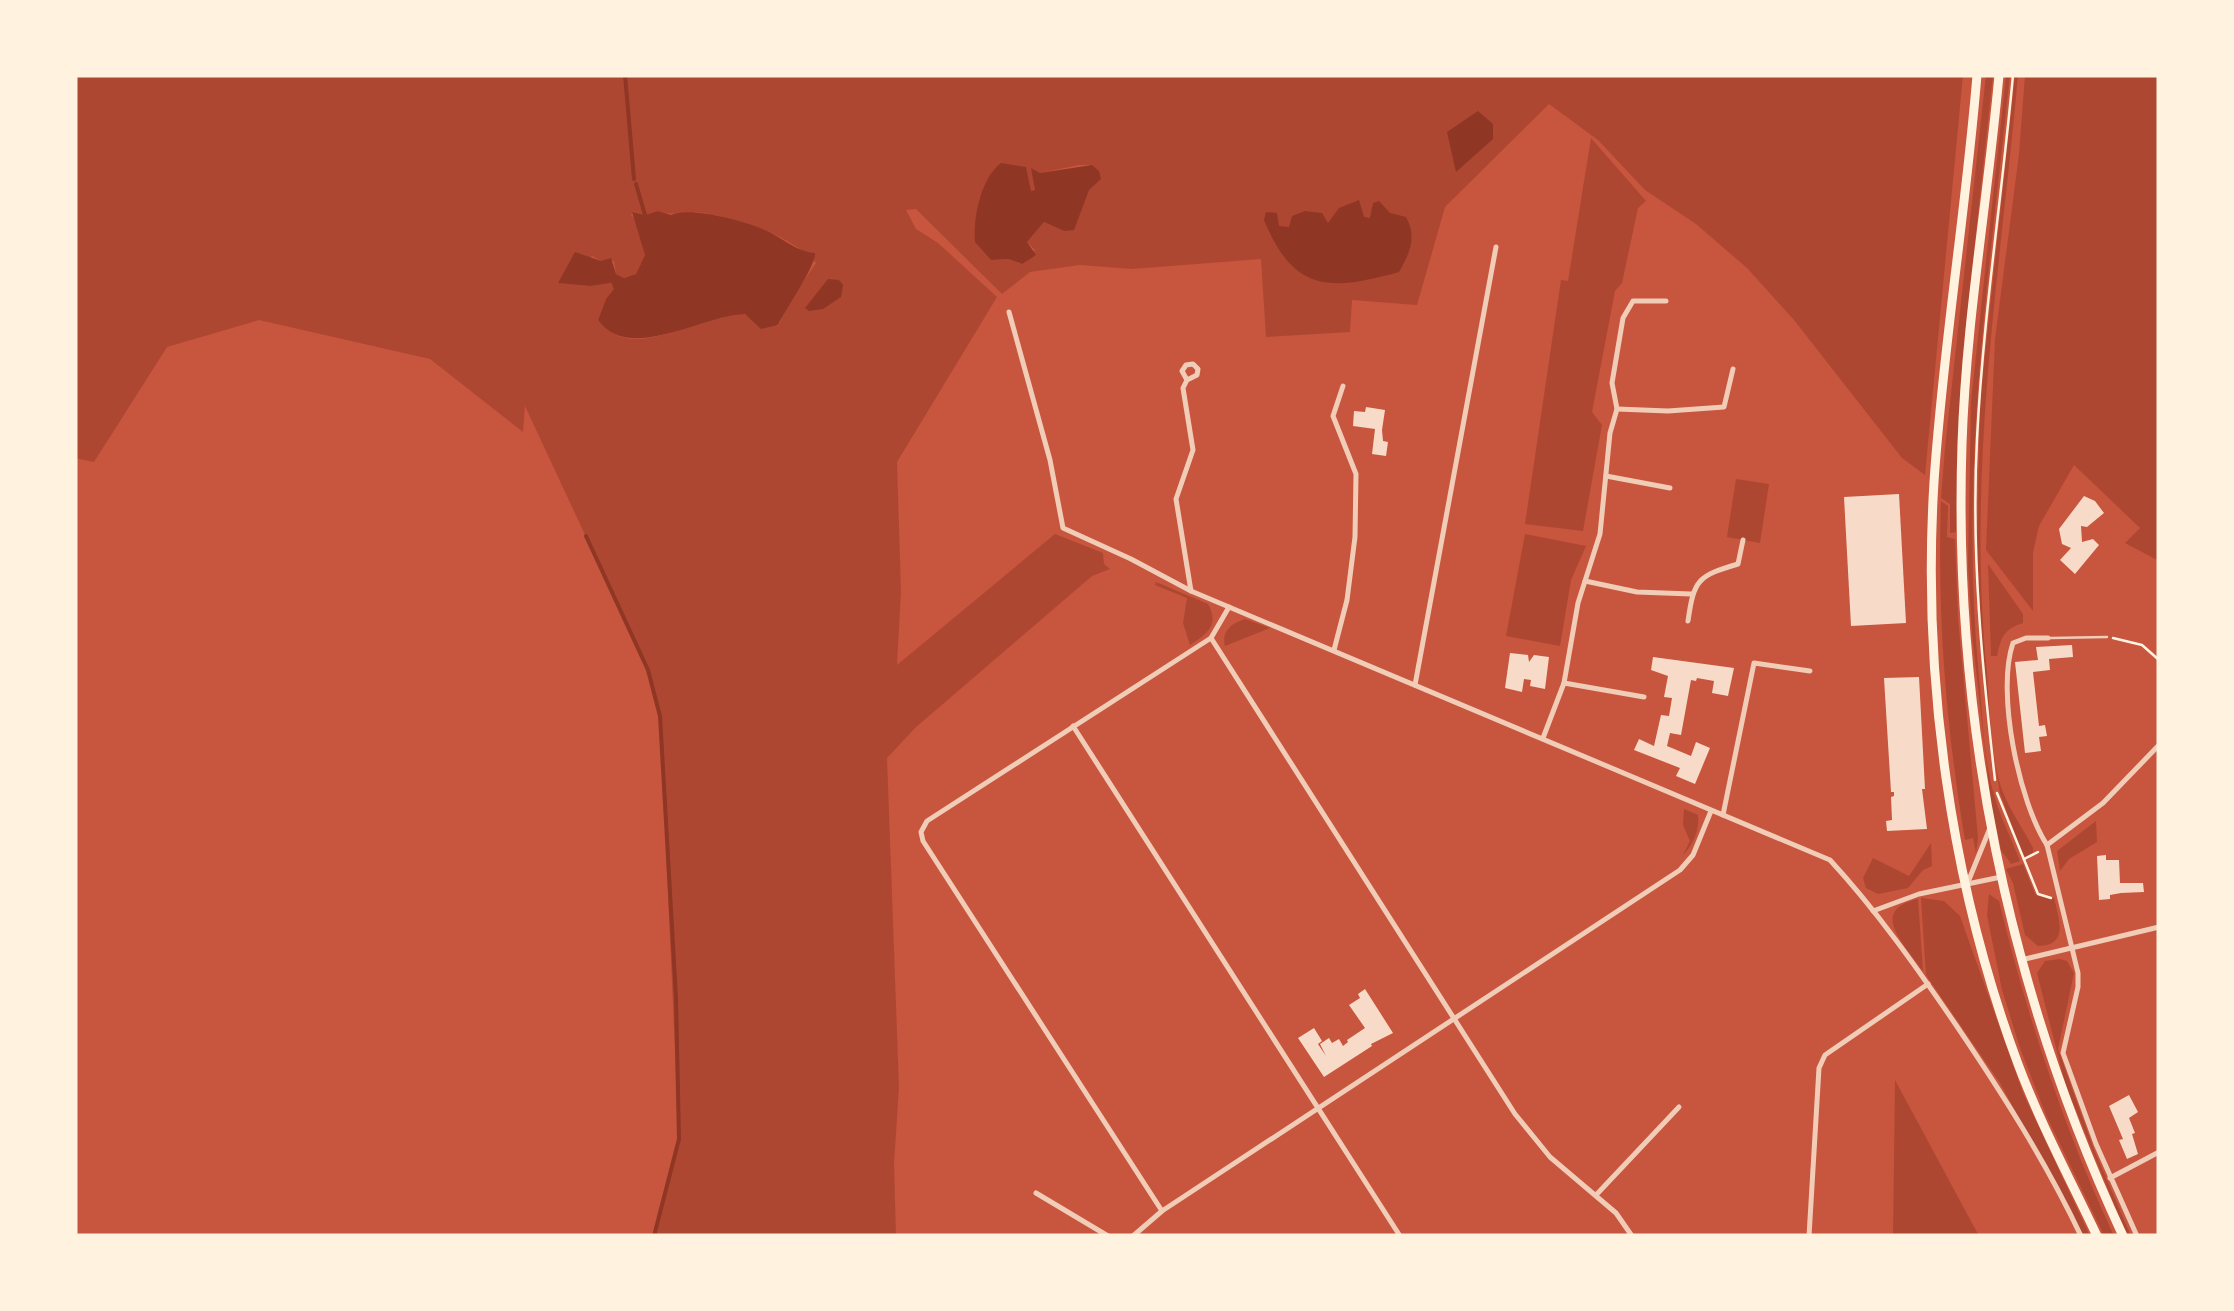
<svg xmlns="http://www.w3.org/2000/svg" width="2234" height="1311" viewBox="0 0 2234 1311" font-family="'Golos Text',sans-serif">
<rect width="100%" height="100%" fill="#c8553d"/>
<g fill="#ae4732" fill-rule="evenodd">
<path d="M75 75H1963L1925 475 1902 458 1794 320 1747 268 1696 224 1645 190 1598 140 1549 104 1445 207 1417 305 1352 300 1350 332 1266 337 1261 259 1132 269 1080 265 1030 272 1002 294 916 209 906 210 916 229 938 243 997 297 897 462 901 591 897 665 1055 534 1103 553 1104 564 1110 569 1092 576 915 728 887 758 899 1087 894 1164 896 1236H654L679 1139 660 716 648 670 525 406 523 432 430 359 259 320 167 347 94 462 75 458ZM1079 165H1091C1089 191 1083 212 1064 231L1044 222 1027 242 1035 250 1021 264 1008 259 991 260 979 200 992 174 1030 191 1035 190 1032 169 1040 173ZM658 211C674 217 688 210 704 213 741 220 790 235 816 263L790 301 778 326C763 320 748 312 732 314 691 320 629 363 598 320L606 299 615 289 610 283 590 286 560 283 592 256 601 261H614L616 274 624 278 636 274 645 255 636 220 631 215 633 212 645 215Z"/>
<polygon points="1986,75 1993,75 1962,363 1956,532 1950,533 1950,504 1941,498 1945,448"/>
<path d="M2006 75H2010C1989 276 1959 474 1979 677 1983 716 1983 760 1995 798 2001 819 2012 840 2020 861L2011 864 2001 850 1991 804 1972 634 1968 565 1971 402Z"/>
<path d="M2015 75H2018L2014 118C1995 305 1968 484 1987 673 1990 710 1990 752 2001 787 2008 808 2023 828 2033 848V853L2026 858 2022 854 2000 793 1993 752 1982 656 1977 546 1980 401Z"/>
<polygon points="2025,75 2159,75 2159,561 2125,543 2140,528 2074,465 2039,526 2033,552 2033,611 1986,550 1995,339 2019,154"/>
<polygon points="1591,138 1646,201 1638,208 1622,283 1615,291 1592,412 1602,425 1583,531 1525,524 1561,280 1568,281"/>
<polygon points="1736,479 1769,484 1760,543 1727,537"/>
<path d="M1941 501 1948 506 1947 537 1955 539 1958 618 1978 838 1976 853 1973 838 1965 840C1946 727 1937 615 1941 501Z"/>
<polygon points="1525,534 1586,546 1571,580 1560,646 1506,636"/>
<path d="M1988 564 2023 614V623C2004 629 2001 637 1997 656H1991Z"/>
<path d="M1156 582 1208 604C1220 625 1207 634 1190 645L1183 623 1187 598 1155 585Z"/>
<path d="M1245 619 1270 628 1225 646C1221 631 1232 623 1245 619Z"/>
<path d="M1684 809 1698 815C1700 829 1693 845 1683 855L1690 841 1683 825Z"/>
<polygon points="2096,821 2097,842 2069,859 2060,871 2057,851"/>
<polygon points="1931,843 1932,866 1923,870 1908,888 1878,894 1866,888 1863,878 1873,858 1909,876"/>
<path d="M2023 864 2035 894 2054 898C2059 919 2069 946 2038 946L2025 935 2013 883 2006 869Z"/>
<path d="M1989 894 1999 901C2027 1016 2064 1129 2114 1236H2104L2100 1227 2046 1115 2020 1048 2002 990 1987 915Z"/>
<polygon points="1921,898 1944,901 1960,916 2023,1093 2090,1236 2084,1236 2000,1083 1926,975"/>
<path d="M1918 899 1923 971C1906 946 1867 910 1918 899Z"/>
<polygon points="2060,959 2067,961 2074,973 2058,1049 2094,1150 2131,1236 2127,1236 2065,1083 2037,973 2045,961"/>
<polygon points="1895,1080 1979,1236 1893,1236"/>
</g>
<g fill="#8f3625">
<polygon points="1478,111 1493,124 1493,139 1456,172 1447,132"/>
<path d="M1001 163 1026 167 1031 191 1035 190 1031 168 1040 173 1092 165 1099 171 1101 179 1089 190 1074 230 1064 231 1044 222 1027 242 1036 255 1022 264 1008 259 991 260 975 242C973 217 981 178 1001 163Z"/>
<path d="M1359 200 1364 217 1370 218 1373 203 1379 201 1390 213 1406 217C1417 237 1410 253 1399 272 1330 291 1294 293 1264 220L1266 212 1277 213 1279 226 1289 227 1292 216 1305 211 1322 213 1328 223 1339 208Z"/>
<path d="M658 211 671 215C690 206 745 221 765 230 781 237 797 252 815 253 816 266 786 308 778 325L761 329 745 314C701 315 629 364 598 320L606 299 614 289 611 283 590 286 558 283 575 252 601 261 611 258 616 274 624 278 636 274 645 255 632 212 645 215Z"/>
<polygon points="828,279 839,280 843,285 841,297 823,309 809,311 805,308"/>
</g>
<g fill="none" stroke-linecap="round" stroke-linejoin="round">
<g stroke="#8f3625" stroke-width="4">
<polyline points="625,75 634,179"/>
<polyline points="636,184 645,215"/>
<polyline points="586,536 648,670 660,716 676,998 679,1139 654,1236"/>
</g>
</g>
<g fill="#f7dbc8">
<polygon points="1366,407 1385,410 1382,430 1383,441 1388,442 1386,456 1372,454 1375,429 1353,426 1354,411 1365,412"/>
<polygon points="1899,494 1906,623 1851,626 1844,497"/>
<polygon points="2084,496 2095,501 2104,513 2087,527 2081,526 2082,542 2093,539 2099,545 2075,574 2060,560 2071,548 2062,544 2059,529"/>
<polygon points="2072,645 2073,657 2049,659 2050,670 2033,672 2039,726 2045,725 2047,736 2039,737 2041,751 2025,753 2015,662 2038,660 2036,647"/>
<polygon points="1510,653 1528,655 1529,662 1534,655 1549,657 1545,689 1530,686 1531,680 1524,679 1522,692 1505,688"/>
<polygon points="1653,657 1734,668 1728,696 1712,693 1714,681 1697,678 1696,681 1691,680 1681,735 1670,733 1667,746 1691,756 1696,742 1710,748 1695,784 1676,776 1680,768 1634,750 1639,739 1654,746 1661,715 1669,716 1672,698 1664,697 1668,676 1651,670"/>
<polygon points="1919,677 1925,789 1922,789 1927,829 1887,831 1886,821 1892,820 1891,797 1894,796 1894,792 1891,792 1884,678"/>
<polygon points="2106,855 2106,860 2119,860 2120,883 2143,883 2144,892 2121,893 2110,895 2110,899 2099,900 2097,856"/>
<polygon points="1365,989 1393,1033 1371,1044 1372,1046 1324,1077 1298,1038 1314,1028 1322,1041 1318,1044 1326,1056 1320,1044 1329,1038 1332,1043 1339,1039 1343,1046 1348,1042 1347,1040 1365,1028 1349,1005 1360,998 1358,994"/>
<polygon points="2129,1095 2138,1112 2129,1118 2135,1133 2132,1134 2138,1154 2127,1159 2119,1140 2123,1139 2109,1106"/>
</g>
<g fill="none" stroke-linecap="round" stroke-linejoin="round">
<g stroke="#fff3e0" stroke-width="2.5">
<polyline points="2113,638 2142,645 2159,660"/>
<path d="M1995 780C1982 666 1971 554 1977 439 1983 317 2002 196 2013 75"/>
<polyline points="1997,793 2038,894 2051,898"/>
<polyline points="2024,859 2038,852"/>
</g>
<polyline stroke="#f1ccb7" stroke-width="2.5" points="2050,638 2107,637"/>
<g stroke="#f1ccb7" stroke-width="5">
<path d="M1009 312 1050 460 1063 528 1131 559 1191 591 1830 860C1877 911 1917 968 1956 1025 2002 1093 2046 1162 2081 1236"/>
<polyline points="1187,380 1197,375 1198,369 1193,364 1186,365 1182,371 1187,380 1183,388 1193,450 1176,499 1191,591"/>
<polyline points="1617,409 1668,411 1724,407 1733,369"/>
<polyline points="1606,476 1670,488"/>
<polyline points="1585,581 1637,592 1691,594"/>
<path d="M1688 621C1694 579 1698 576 1738 564L1743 540"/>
<polyline points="1211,638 1515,1114 1550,1157 1616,1213 1632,1236"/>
<polyline points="1334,650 1347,600 1355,537 1356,474 1333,416 1343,386"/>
<polyline points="1564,683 1644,697"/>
<polyline points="1415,685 1496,247"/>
<polyline points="1073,726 1400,1236"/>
<polyline points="1543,738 1564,683 1578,603 1600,534 1610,433 1617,409 1612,383 1623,318 1633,301 1666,301"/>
<polyline points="1723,815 1754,663 1810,671"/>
<polyline points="2047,845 2078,973 2078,987 2063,1053 2096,1144 2137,1236"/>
<path d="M2047 845C2019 802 1996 692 2013 643L2026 638H2048"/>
<polyline points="2047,845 2103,803 2159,745"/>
<polyline points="1968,882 1990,828"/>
<polyline points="1873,911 1919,894 2001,877"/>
<polyline points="2021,960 2159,927"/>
<polyline points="2110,1178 2159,1152"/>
<polyline points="1036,1193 1108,1236"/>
<polyline points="1597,1194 1679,1107"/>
<polyline points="1162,1211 923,841 921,832 927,821 1211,638 1229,607"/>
<polyline points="1133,1236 1162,1211 1680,870 1693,855 1711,811"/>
<polyline points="1809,1236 1819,1068 1825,1055 1928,984"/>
</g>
<g stroke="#fff3e0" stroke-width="9">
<path d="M1977 75C1966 211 1943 346 1934 482 1922 676 1950 882 2018 1064 2040 1123 2070 1179 2097 1236"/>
<path d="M1999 75C1988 198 1966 320 1962 444 1953 718 2007 987 2123 1236"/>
</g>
</g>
<rect width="2234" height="1311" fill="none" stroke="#fff3e0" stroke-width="155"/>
</svg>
